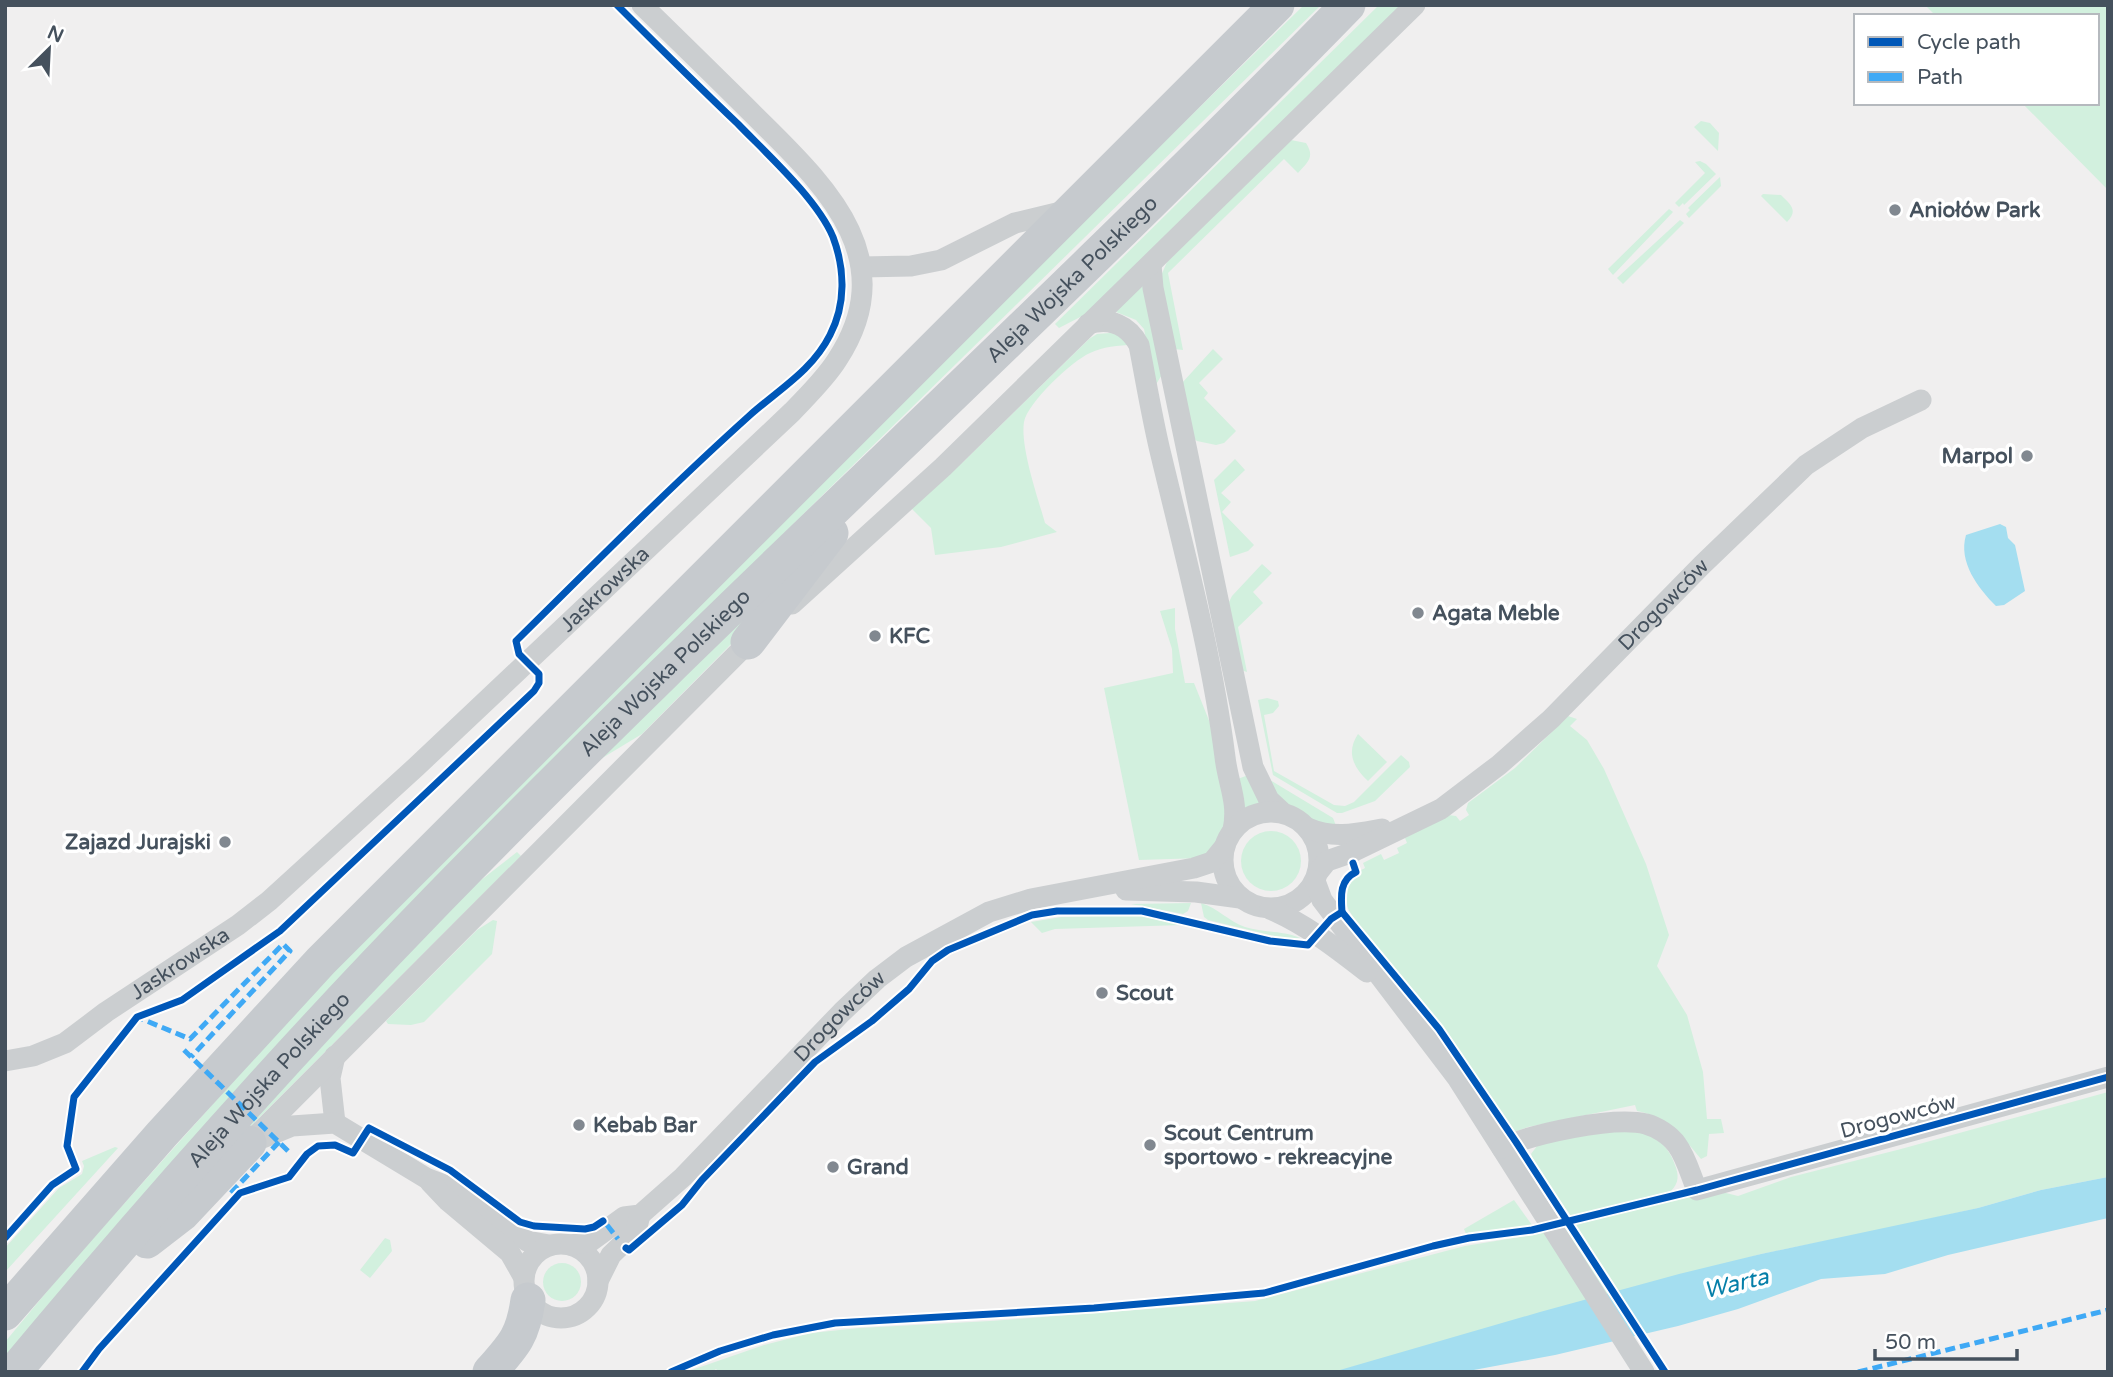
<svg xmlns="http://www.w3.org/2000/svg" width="2113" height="1377" viewBox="0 0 2113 1377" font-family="'Varela Round',sans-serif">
<rect width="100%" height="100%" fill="#f0efef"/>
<g fill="#d2f0de">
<polygon points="1304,5 1321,5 720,596 5,1358 5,1342 64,1271 329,974 1057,247"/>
<polygon points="1379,5 1405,5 1086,314 1059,328 1055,324"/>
<polygon points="1925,5 2108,5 2108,190 2022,103 2097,103 2097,16 1936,16"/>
<polygon points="1701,121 1710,123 1719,133 1718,151 1694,127"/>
<path d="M1291 140 1306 143C1315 157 1308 162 1298 173L1284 159 1168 273 1183 350 1174 349 1160 278 1167 262Z"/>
<polygon points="1700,161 1706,164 1716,174 1684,205 1683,203 1679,207 1675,203 1705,173 1695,162"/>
<polygon points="1720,177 1721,186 1689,218 1686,214 1690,210 1688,208"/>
<path d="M1763 194 1781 195C1790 204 1799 210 1787 222L1761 196Z"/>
<polygon points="1669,209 1673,212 1613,275 1608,269"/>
<polygon points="1680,220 1684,223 1623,284 1617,278"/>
<polygon points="1142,282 1163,373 1155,386 1144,329 1136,320 1116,312"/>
<path d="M1110 333 1118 334 1133 345C1119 345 1102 347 1090 353 1072 361 1028 402 1024 422 1020 447 1038 498 1045 523L1057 532 1001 547 935 555 931 528 907 504 963 462 1089 339 1097 334Z"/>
<polygon points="1213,349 1223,359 1199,383 1208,393 1204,398 1236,431 1224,443 1216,445 1197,441 1190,435 1182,383"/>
<polygon points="1235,459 1245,470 1221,493 1231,502 1222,512 1254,545 1248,551 1230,557 1214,480"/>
<polygon points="1262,564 1272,573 1253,592 1263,603 1238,627 1247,672 1241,670 1226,608 1232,596"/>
<polygon points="788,575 752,623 642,734 599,760"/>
<polygon points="1175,608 1175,629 1185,683 1194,683 1210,723 1228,821 1212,850 1203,858 1139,860 1104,688 1173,673 1172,649 1160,611"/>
<polygon points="1267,698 1278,701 1279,706 1273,713 1264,715 1274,771 1334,805 1345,806 1354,802 1401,755 1409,762 1410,767 1375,801 1342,813 1337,813 1273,775 1258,700"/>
<path d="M1568 716 1577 719 1570 726 1587 740 1604 769 1646 864 1669 935 1657 966 1687 1015 1703 1072 1707 1119H1721L1724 1133 1709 1134 1707 1156 1701 1159C1682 1136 1668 1117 1637 1111L1635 1105 1528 1127 1514 1132 1473 1071 1433 1016 1351 919 1353 917C1339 895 1339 881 1365 868L1363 863 1381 854 1384 860 1399 853 1397 848 1407 843 1405 838 1448 815 1456 816 1460 821 1469 815 1466 810 1468 803 1515 768Z"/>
<path d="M1358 734 1387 762 1368 781C1353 767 1346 752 1358 734Z"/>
<polygon points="1251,774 1260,804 1244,810 1235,780"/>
<polygon points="1270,780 1333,818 1338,831 1314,823 1300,811 1282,803"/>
<circle cx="1271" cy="861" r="30"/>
<polygon points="517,852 521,856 250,1127 249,1124 467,891"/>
<polygon points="1191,903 1188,911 1183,914 1131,904"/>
<path d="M1201 903C1218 908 1228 921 1245 927 1264 933 1282 930 1300 938L1287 939 1208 920 1204 917Z"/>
<polygon points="1136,915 1182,925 1055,929 1042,933 1031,922 1061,917"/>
<polygon points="493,920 497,921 492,954 424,1022 411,1025 388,1024 386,1021 477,930"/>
<polygon points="2108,1092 2108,1177 2041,1190 1978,1208 1881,1230 1761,1254 1335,1372 719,1372 716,1369 712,1372 686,1372 764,1345 811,1333 859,1328 990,1321 1255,1301 1465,1246 1538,1234 1714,1190 1738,1196 1791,1177 1901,1149"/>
<path d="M1619 1130C1647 1130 1666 1139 1675 1165 1679 1175 1679 1183 1671 1191L1571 1216 1535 1166 1531 1154 1537 1146 1546 1142Z"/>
<polygon points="115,1147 118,1148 5,1272 5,1248 59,1188 82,1174 84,1166 82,1161"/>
<polygon points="1514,1200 1532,1225 1466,1234 1464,1229"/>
<polygon points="385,1238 390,1240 392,1251 370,1278 360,1270"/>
<circle cx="562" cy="1282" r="19"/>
</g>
<g fill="#a4def0">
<path d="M2000 524 2006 527 2008 538 2015 545 2025 591 2004 605 1996 606C1978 588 1958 562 1966 535Z"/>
<polygon points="2108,1177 2108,1218 1948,1255 1885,1274 1821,1279 1738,1309 1678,1326 1555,1355 1463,1372 1333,1372 1540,1312 1679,1274 1761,1254 1978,1208 2041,1190"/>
</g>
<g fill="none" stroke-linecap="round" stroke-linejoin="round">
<g stroke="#cbced0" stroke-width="21">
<polyline points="1151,265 1153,288 1253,767 1269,800 1283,813"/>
<polyline points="862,267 911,266 941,260 1015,223 1069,210"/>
<path d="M1088 324C1110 317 1128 325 1139 345 1146 381 1152 418 1161 455 1185 555 1212 655 1225 757 1228 784 1239 802 1233 830"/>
<polyline points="792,604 943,467 1415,5"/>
<circle cx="1271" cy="860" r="48"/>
<path d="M1308 828C1333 839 1355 834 1382 829"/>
<path id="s1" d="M1319 871 1327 861 1350 853 1441 809 1499 765 1551 719 1702 565 1806 465 1862 428 1921 400"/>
<polyline points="1315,881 1322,900 1458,1079 1644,1372"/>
<polyline points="1126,890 1196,892 1240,898"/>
<path d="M1270 909C1307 925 1336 948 1367 972"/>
<path id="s2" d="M5 1061 33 1056 65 1043 106 1012 238 925 269 901 416 767 792 412C808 395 825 379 837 360 901 263 831 191 764 125 724 85 683 45 642 5"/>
<polyline points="335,1123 330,1078 335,1056"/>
<polyline points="260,1139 292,1126 335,1123 426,1178 460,1191 527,1241 549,1245"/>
<polyline points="249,1143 757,634"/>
<path d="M1502 1148C1532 1134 1613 1116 1646 1124 1657 1127 1670 1135 1677 1145 1686 1157 1691 1176 1697 1190L2108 1077"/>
<polyline points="430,1182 448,1201 510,1253 523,1276"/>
<circle cx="561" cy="1281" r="37"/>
<path id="s3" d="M571 1245 591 1241 624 1217 640 1215 683 1177 842 1012 877 979 906 957 989 912 1031 899 1194 868 1212 862 1225 846"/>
<polyline points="598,1281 611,1255 636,1231 640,1215"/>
</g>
<g stroke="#c6cace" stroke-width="35">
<polyline points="748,642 831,533"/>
<polyline points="147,1241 182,1214 249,1143"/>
<polyline points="5,1313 162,1134 321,961 1277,5"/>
<path id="s4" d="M14 1372C149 1210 290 1051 437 900 734 595 1051 310 1348 5"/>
<path d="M490 1372C514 1345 523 1336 528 1300"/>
</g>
<g stroke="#3fa9f5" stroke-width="5" stroke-dasharray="10 5" stroke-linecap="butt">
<polyline points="136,1020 137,1017 190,1039 283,944 290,951 191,1057"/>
<polyline points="184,1050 289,1152"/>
<polyline points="231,1193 279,1142"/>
<polyline points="607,1225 618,1239"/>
<polyline points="1858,1372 2108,1310"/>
</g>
<g stroke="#fff" stroke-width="11">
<g id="cycleway">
<polyline points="1342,912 1439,1029 1516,1142 1665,1372"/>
<path d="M5 1238 52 1185 76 1169 67 1146 74 1097 137 1017 182 1000 280 931 534 691 539 683V674L519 654 516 641C593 565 669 488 749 416 778 390 812 371 830 335 846 304 845 269 833 237 817 199 767 154 738 124 697 85 657 45 617 5"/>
<path d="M626 1248 629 1250 682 1205 702 1180 815 1062 872 1021 909 989 932 961 948 950 1032 915 1057 911H1142L1270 941 1308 945 1331 919 1342 912C1341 897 1339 880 1356 872L1353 863"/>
<polyline points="82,1372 99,1349 240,1193 289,1177 307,1154 318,1146 335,1145 353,1153 369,1128 450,1170 520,1222 534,1226 585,1229 594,1227 603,1221"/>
<polyline points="671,1372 720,1351 773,1335 835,1323 1094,1308 1264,1293 1433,1246 1469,1238 1532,1230 1697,1190 2108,1077"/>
</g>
</g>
<use href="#cycleway" stroke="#0057b8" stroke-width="7"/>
</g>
<g fill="#818890" stroke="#fff" stroke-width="2.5">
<circle cx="1895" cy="210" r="7"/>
<circle cx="2027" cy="456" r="7"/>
<circle cx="1418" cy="613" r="7"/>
<circle cx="875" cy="636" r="7"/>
<circle cx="225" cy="842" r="7"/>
<circle cx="1102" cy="993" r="7"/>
<circle cx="579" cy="1125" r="7"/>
<circle cx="1150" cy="1145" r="7"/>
<circle cx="833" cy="1167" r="7"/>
</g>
<g text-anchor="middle" stroke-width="7" stroke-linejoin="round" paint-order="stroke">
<g font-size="21" font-weight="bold" fill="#45515d" stroke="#fff" text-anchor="start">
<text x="1909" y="217">Aniołów Park</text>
<text x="2013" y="463" text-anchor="end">Marpol</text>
<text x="1432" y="620">Agata Meble</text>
<text x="889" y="643">KFC</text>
<text x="211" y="849" text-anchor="end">Zajazd Jurajski</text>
<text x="1116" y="1000">Scout</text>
<text x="593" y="1132">Kebab Bar</text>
<text x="1164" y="1140">Scout Centrum<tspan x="1164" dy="24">sportowo - rekreacyjne</tspan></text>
<text x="847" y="1174">Grand</text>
</g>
<g font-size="21" fill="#45515d" stroke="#fff">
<text dy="7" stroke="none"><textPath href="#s4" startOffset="1522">Aleja Wojska Polskiego</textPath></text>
<text dy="7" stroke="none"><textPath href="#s2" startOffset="770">Jaskrowska</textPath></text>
<text dy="7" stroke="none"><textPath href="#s1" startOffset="441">Drogowców</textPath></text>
<text dy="7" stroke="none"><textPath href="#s4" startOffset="956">Aleja Wojska Polskiego</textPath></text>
<text dy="7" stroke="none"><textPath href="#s2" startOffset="203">Jaskrowska</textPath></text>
<text dy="7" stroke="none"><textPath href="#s3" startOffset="359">Drogowców</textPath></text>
<text dy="7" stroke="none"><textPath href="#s4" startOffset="388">Aleja Wojska Polskiego</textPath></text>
<text transform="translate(1898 1116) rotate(-15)" y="7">Drogowców</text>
</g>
<g font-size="23" font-style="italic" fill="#057fa9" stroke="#fff">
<text transform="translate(1736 1283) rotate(-13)" y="8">Warta</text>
</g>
</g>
<rect width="2113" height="1377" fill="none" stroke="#45515d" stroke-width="14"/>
<rect x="1854" y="14" width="245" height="91" fill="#ffffff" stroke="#b5b9be" stroke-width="2"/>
<rect x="1868" y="37" width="35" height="10" fill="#0057b8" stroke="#b5b9be" stroke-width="2"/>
<text x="1917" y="49" font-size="21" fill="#45515d">Cycle path</text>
<rect x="1868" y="72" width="35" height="10" fill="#3fa9f5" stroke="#b5b9be" stroke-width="2"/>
<text x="1917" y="84" font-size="21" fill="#45515d">Path</text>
<g transform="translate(49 49) rotate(24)" stroke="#ffffff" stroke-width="5" paint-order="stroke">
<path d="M0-5L12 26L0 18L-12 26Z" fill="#45515d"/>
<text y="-10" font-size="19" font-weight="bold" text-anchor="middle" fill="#45515d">N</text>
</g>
<path d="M1875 1349v10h142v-10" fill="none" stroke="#45515d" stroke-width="3.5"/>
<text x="1885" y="1349" font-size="21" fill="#45515d" stroke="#ffffff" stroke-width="5" paint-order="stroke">50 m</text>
</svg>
